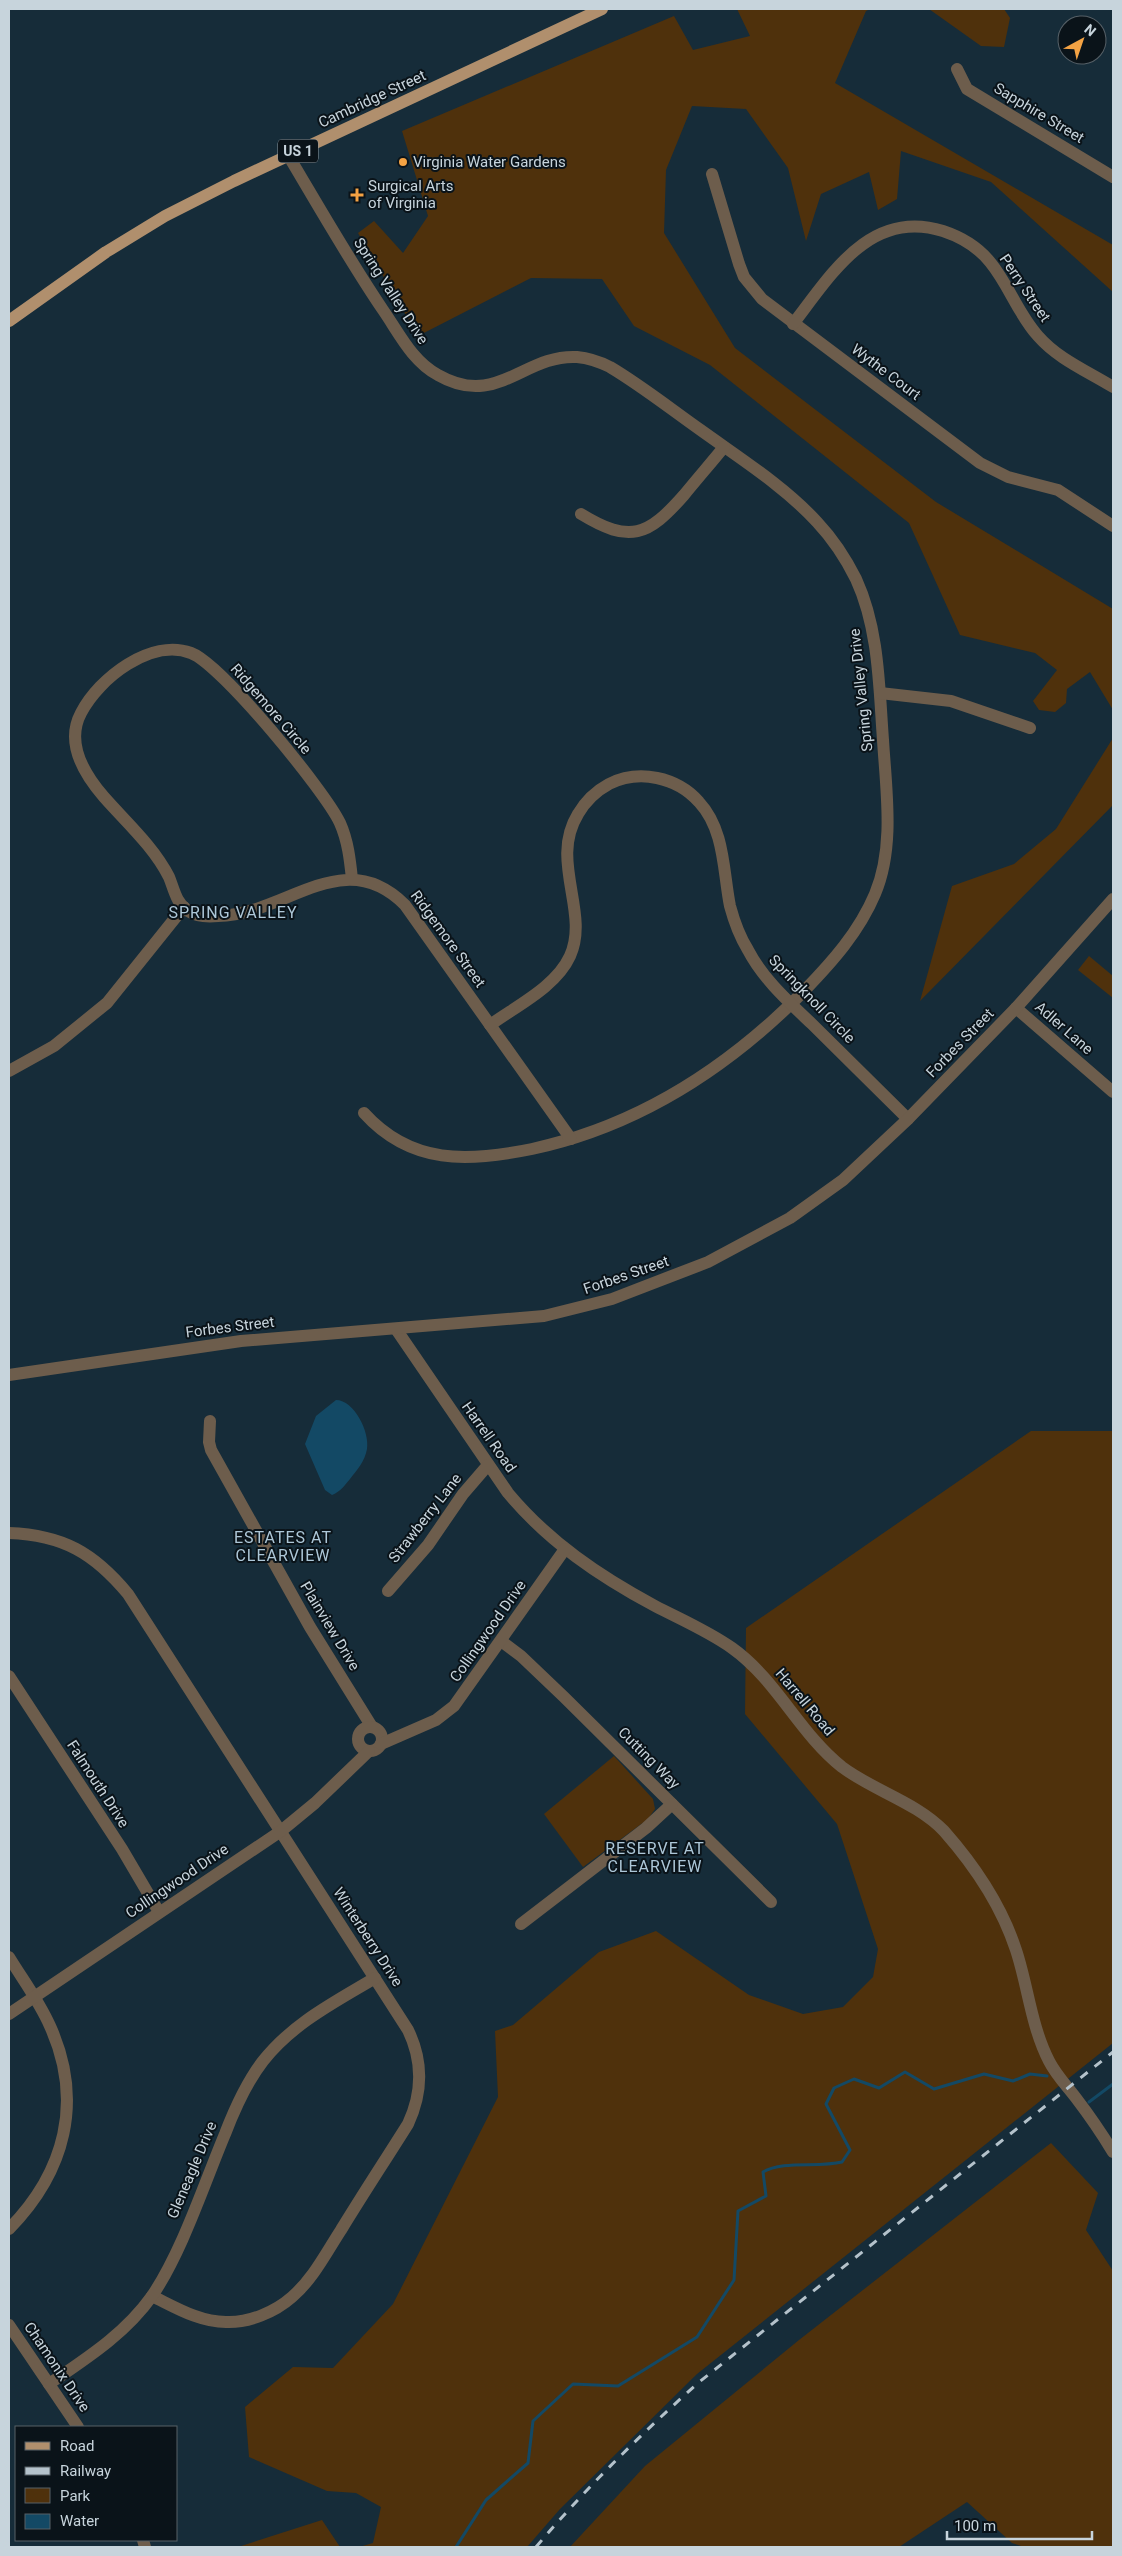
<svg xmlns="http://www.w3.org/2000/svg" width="1122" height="2556" viewBox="0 0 1122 2556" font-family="Roboto,sans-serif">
<rect width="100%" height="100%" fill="#162c39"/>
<g fill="#4f310c">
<polygon points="737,9 870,9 866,11 835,83 1113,245 1113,292 991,182 901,151 897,199 878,210 869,172 821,194 806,241 788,168 746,109 692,106 666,170 664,233 735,348 936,502 1113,609 1113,710 1090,672 1067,689 1066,703 1055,712 1039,710 1033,701 1057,670 1035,653 960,635 909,523 710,365 634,326 602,279 531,278 418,336 358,233 374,221 403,253 428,216 402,131 674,16 693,50 750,36"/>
<polygon points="929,9 1004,9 1010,18 1004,47 981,46"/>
<polygon points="1113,738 1113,805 920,1001 952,886 1014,864 1056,829"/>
<polygon points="1089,956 1113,976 1113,998 1078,970"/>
<polygon points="1031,1431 1113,1431 1113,2043 697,2374 560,2509 527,2547 359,2547 373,2543 381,2507 356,2493 327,2491 249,2457 245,2407 293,2367 333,2368 393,2304 498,2097 495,2031 513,2025 599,1952 656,1931 749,1995 803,2014 843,2007 873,1977 878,1949 837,1824 745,1714 746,1628"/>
<polygon points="614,1756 653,1799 655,1809 648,1819 583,1867 544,1814"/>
<polygon points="1051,2143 1098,2193 1086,2230 1113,2271 1113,2547 1024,2547 1012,2543 967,2502 899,2547 570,2547 645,2466 799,2340"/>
<polygon points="322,2520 340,2547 238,2547"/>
</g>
<path fill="#134965" d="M336 1400C354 1400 370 1432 367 1449 365 1461 357 1470 350 1479 345 1485 340 1492 332 1495L325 1490 305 1444 316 1416Z"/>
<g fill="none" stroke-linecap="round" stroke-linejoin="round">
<g stroke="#134965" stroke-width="3">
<polyline points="1089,2102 1113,2084"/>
<path d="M456 2547 486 2500 528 2463 533 2421 573 2384 618 2386 697 2337 734 2280 738 2211 766 2196 763 2172C783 2160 818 2168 842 2162L850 2150 826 2104 834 2088 854 2079 879 2088 905 2072 934 2089 984 2074 1013 2081 1030 2074 1047 2076"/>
</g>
<g stroke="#6d5d4c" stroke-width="12">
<polyline points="957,69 967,89 1113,177"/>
<path d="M288 155C319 207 349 260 383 310 399 333 412 361 438 375 497 409 524 354 577 357 588 358 600 362 610 367 642 386 672 410 702 431 741 459 785 487 817 522 833 539 846 559 856 579 879 629 879 686 883 740 886 790 895 847 875 894 859 932 832 962 804 991 728 1068 639 1126 532 1149 468 1162 411 1165 364 1113"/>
<polyline points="712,174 739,264 744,277 762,299 980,463 1008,477 1058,490 1113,526"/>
<path d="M793 324C831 275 870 208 943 231 961 237 978 247 990 262 1009 285 1018 314 1038 336 1058 359 1087 371 1113 387"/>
<path d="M581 514C630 544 648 536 684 495 697 479 711 463 724 447"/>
<polyline points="880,693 951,701 1030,728"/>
<path d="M352 879C350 860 348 841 340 823 325 791 221 664 191 653 151 638 99 678 81 713 65 743 84 774 104 797 126 822 154 847 169 877 174 889 176 903 188 911 197 917 208 917 218 916 286 915 343 843 405 905L571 1139"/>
<polyline points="1016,1008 1113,1092"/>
<path d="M490 1025C516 1006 556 987 570 956 590 912 549 861 578 814 585 802 596 791 609 784 639 769 677 777 699 802 725 830 723 871 730 906 734 921 740 937 748 950 763 979 789 1002 812 1024 844 1056 876 1087 908 1119"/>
<polyline points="9,1071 54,1046 107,1003 184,907"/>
<path d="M396 1329 508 1493C549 1542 599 1576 655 1606 680 1619 708 1631 732 1648 777 1680 799 1733 842 1767 874 1791 916 1802 944 1831 974 1865 1002 1907 1016 1950 1028 1986 1031 2026 1049 2061 1056 2075 1067 2086 1076 2098 1089 2115 1102 2134 1113 2152"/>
<polyline points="9,1375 241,1341 544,1316 612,1299 708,1262 790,1218 843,1180 908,1119 1016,1008 1113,899"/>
<polyline points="210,1421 209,1442 211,1450 310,1627 372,1727"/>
<path d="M9 1533C63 1535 94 1553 128 1594L408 2030C423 2061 423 2092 408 2124 386 2159 363 2194 341 2230 326 2253 313 2279 292 2297 275 2312 249 2323 226 2322 199 2322 175 2307 152 2296"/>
<polyline points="388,1591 428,1545 463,1494 488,1465"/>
<polyline points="501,1641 521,1656 564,1697 771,1902"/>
<polyline points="9,1676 122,1849 159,1912"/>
<circle cx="370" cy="1739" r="12"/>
<polyline points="381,1744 436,1720 454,1706 565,1549"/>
<polyline points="521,1924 646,1828 672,1804"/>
<path d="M9 1957C23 1980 39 2001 50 2026 84 2101 65 2172 9 2229"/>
<polyline points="9,2014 281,1831 315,1803 369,1751"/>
<polyline points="9,2325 78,2427"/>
<path d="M49 2384C87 2358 125 2334 152 2296 182 2252 204 2184 225 2134 235 2108 246 2083 263 2061 293 2023 335 2002 375 1978"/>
<polyline points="143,2540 145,2547"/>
</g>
<polyline stroke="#b08f6d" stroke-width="12" points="9,321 106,252 165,216 234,181 602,9"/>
<path stroke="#b4c2cb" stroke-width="3" stroke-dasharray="9 9" stroke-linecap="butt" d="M536 2547C586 2488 640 2435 698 2383L1113 2052"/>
</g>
<g fill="#f4a344" stroke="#0a1319" stroke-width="2">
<circle cx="403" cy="162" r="5"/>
<path d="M354.5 187.5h5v5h5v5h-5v5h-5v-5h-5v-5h5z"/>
</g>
<g text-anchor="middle" stroke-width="4" stroke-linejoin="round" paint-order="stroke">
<rect fill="#0a1319" stroke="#8e9aa2" stroke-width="1" x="278" y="139.5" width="40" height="23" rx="4"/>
<g font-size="14" font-weight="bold" fill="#c7d4dc">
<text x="298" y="156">US 1</text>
</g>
<g font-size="15" fill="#c7d4dc" stroke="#0a1319">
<text transform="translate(372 99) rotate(-25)" y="5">Cambridge Street</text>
<text transform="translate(1039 113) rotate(31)" y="5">Sapphire Street</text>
<text transform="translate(1025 288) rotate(56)" y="5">Perry Street</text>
<text transform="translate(391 291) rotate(57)" y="5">Spring Valley Drive</text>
<text transform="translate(886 372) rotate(37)" y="5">Wythe Court</text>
<text transform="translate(861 690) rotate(-96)" y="5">Spring Valley Drive</text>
<text transform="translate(271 709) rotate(49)" y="5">Ridgemore Circle</text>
<text transform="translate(448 939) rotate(54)" y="5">Ridgemore Street</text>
<text transform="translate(812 999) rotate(46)" y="5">Springknoll Circle</text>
<text transform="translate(1064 1028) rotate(41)" y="5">Adler Lane</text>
<text transform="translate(960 1043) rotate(-46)" y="5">Forbes Street</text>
<text transform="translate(626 1275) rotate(-19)" y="5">Forbes Street</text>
<text transform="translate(230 1327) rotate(-7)" y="5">Forbes Street</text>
<text transform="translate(489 1437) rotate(55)" y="5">Harrell Road</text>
<text transform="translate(425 1518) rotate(-52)" y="5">Strawberry Lane</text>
<text transform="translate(330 1626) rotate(59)" y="5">Plainview Drive</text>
<text transform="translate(488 1631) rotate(-55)" y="5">Collingwood Drive</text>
<text transform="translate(805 1702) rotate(50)" y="5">Harrell Road</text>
<text transform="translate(649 1758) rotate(45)" y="5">Cutting Way</text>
<text transform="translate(98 1784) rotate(57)" y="5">Falmouth Drive</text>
<text transform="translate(177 1881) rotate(-34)" y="5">Collingwood Drive</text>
<text transform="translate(368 1937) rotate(57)" y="5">Winterberry Drive</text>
<text transform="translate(192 2170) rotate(-67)" y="5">Gleneagle Drive</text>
<text transform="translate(57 2367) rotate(56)" y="5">Chamonix Drive</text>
</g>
<g font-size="15" fill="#c7d4dc" stroke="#0a1319" text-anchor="start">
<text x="413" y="167">Virginia Water Gardens</text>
<text x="368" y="191">Surgical Arts<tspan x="368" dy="17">of Virginia</tspan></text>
</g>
<g font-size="16" letter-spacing="1" fill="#adc7d8" stroke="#0a1319">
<text x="233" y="918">SPRING VALLEY</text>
<text x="283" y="1543">ESTATES AT<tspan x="283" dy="18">CLEARVIEW</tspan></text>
<text x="655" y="1854">RESERVE AT<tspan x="655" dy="18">CLEARVIEW</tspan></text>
</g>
</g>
<rect width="1122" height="2556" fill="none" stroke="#c7d4dc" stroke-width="20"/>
<rect x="15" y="2426" width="162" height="115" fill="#0a1319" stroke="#566067"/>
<rect x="25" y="2442" width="25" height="8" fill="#b08f6d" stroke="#566067"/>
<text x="60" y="2451" font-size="15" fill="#c7d4dc">Road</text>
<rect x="25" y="2467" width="25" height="8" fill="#b4c2cb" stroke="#566067"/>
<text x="60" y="2476" font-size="15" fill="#c7d4dc">Railway</text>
<rect x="25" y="2488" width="25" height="15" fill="#4f310c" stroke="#566067"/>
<text x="60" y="2501" font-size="15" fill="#c7d4dc">Park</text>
<rect x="25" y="2514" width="25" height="15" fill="#134965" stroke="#566067"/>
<text x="60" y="2526" font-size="15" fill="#c7d4dc">Water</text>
<g transform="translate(1082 40) rotate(40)"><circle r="24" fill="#0a1319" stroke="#566067"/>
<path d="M0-4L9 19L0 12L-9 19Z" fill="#f4a344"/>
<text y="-8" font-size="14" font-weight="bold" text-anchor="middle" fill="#c7d4dc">N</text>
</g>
<path d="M947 2531v8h145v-8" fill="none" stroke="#c7d4dc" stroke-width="2.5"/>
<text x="954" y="2531" font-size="15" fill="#c7d4dc" stroke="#0a1319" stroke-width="4" paint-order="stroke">100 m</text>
</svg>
